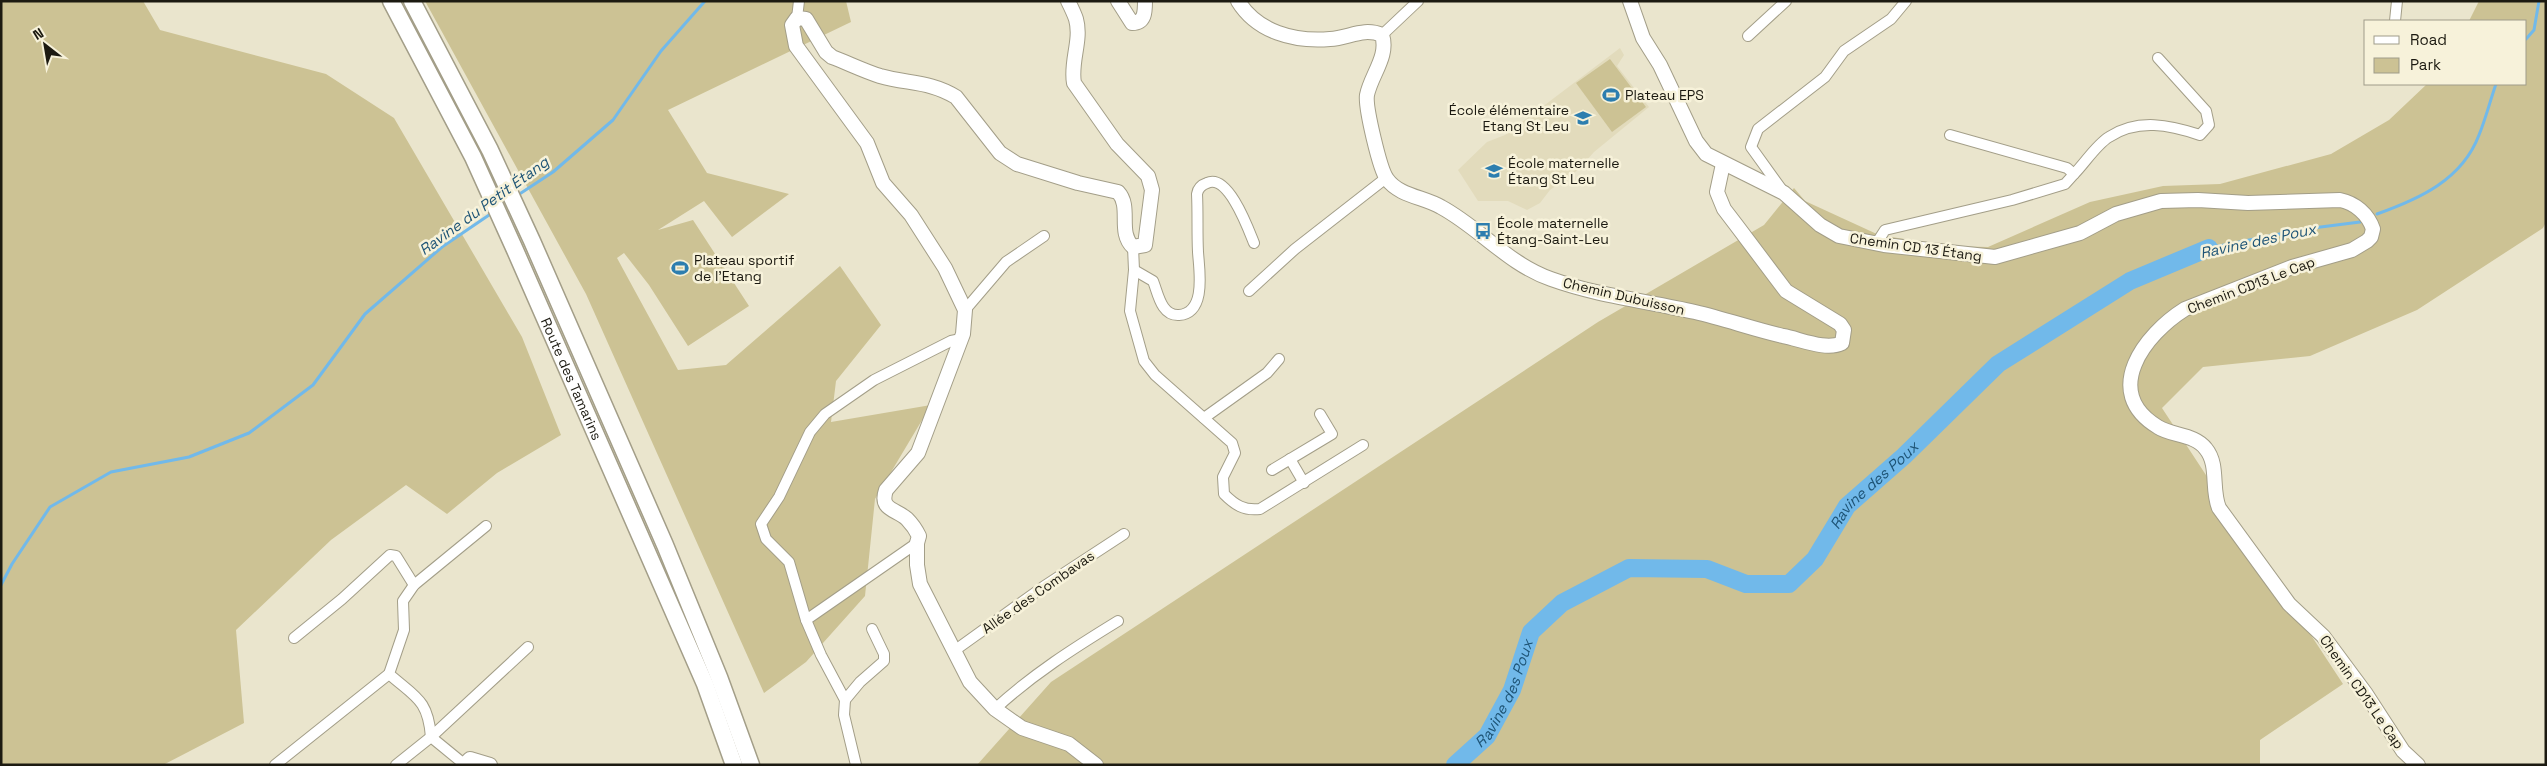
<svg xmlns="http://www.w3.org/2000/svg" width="2547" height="766" viewBox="0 0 2547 766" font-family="'Space Grotesk',sans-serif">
<rect width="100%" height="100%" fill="#eae5cd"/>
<polygon fill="#e2dbbc" points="1620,48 1624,55 1617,66 1649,107 1594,152 1578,170 1550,190 1540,203 1527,210 1508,201 1478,201 1458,170 1487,142 1505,135"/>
<g fill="#ccc294">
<polygon points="1,1 143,1 160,30 326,74 394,118 522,337 561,435 497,473 447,514 406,485 331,540 236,630 244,723 163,765 1,765"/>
<polygon points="425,1 846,1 851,22 668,110 707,173 789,194 732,237 704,201 658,230 693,220 749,306 688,346 649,285 624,253 617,258 678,370 726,365 840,266 881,325 836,381 831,422 931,405 875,499 865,596 806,662 764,693 586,294"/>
<polygon points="2479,1 2546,1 2546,222 2543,228 2417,310 2310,356 2203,367 2162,408 2343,684 2260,740 2260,765 977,765 1051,682 1598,322 1764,225 1794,188 1805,201 1879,235 1948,246 1988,247 2090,202 2163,186 2220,184 2331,154 2389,120 2427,84 2526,84 2526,21 2469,21"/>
<polygon points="1610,59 1646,107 1612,132 1576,83"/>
</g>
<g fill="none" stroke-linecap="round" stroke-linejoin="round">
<g stroke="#71b9ea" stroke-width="3">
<polyline points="2526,39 2534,30 2539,1"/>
<polyline points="518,195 553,172 613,120 661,51 705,1"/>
<path d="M2377 214C2419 199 2462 180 2479 135 2486 118 2490 101 2496 84"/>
<polyline points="2209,248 2305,229 2360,222"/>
<polyline points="1,585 12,564 50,507 111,472 189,457 249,433 313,385 365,314 442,247 492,213"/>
</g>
<path stroke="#71b9ea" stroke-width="18" id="s1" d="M1455 765 1487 736 1512 690 1531 632 1562 603 1629 568 1707 569 1746 584H1789L1815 559 1847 506 1904 456 1998 364 2130 281 2209 248"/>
<g stroke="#a39e88" stroke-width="12">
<g id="minor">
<polyline points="797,18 799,1"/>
<polyline points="2395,21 2397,1"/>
<polyline points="1382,35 1418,1"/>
<polyline points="1748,36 1786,1"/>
<path d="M2074 174C2085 163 2096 145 2109 137 2138 118 2170 125 2200 135L2209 125 2206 111 2158 58"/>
<polyline points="1782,190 1751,147 1758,129 1825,77 1844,51 1891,19 1906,1"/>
<polyline points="1876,244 1885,230 2012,200 2065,184 2074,174 2067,168 1950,135"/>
<path d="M1133 247 1134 270 1130 311 1144 361 1155 375 1232 443 1235 453 1223 477 1224 494C1235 505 1244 511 1260 509L1363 445"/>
<path d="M1134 270 1153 281C1158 293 1161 316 1179 315 1207 313 1199 269 1198 252 1197 233 1198 213 1197 194 1198 188 1201 185 1207 183 1228 173 1248 228 1254 243"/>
<polyline points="1249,291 1295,249 1386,178"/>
<polyline points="965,310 1006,262 1044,236"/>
<polyline points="1204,418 1267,373 1279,359"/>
<polyline points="1290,459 1304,483"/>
<polyline points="1272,470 1332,434 1320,414"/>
<polyline points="806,620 917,543"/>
<polyline points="294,638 342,599 390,555 396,556 414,585"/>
<polyline points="954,651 1043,587 1124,534"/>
<polyline points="845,700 860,682 884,661 884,654 872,629"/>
<path d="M995 709C1033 674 1074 648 1118 621"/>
<path d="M464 764 431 737C428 699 415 697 389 674L404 630 403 601 414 585 486 526"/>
<polyline points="275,765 389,674"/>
<polyline points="396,765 431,737 528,647"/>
<polyline points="856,765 844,715 845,700 821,655 806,620 789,562 766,539 761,524 779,497 810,432 825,414 874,380 951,341 961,339"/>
</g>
</g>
<g stroke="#a39e88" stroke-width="16">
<g id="secondary">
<path d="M1068 1C1071 7 1074 13 1076 19 1082 40 1070 62 1074 83L1117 144 1148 176 1152 190 1145 245 1133 247C1117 232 1132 207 1118 192L1078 183 1017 164 1000 153 956 97C930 81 908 84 880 76 864 71 848 63 832 57L826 52 806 19 797 18 792 25 796 46 867 143 883 183 911 215 945 268 965 310 963 334 918 453 886 490C879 510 896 509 907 519 912 524 916 530 919 536L917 543V565L920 584 970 682 995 709 1022 728 1069 744 1096 765"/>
<path d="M1118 1 1132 23C1145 23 1145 12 1145 1"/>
<path d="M1238 1C1257 32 1294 42 1330 39 1349 38 1363 27 1382 35 1389 56 1371 75 1367 95 1365 107 1380 170 1387 179 1399 196 1424 197 1441 207 1480 228 1508 264 1551 279 1598 296 1647 301 1695 312 1725 319 1753 329 1783 336 1800 339 1826 351 1842 343L1844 330 1840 324 1786 291 1737 226 1724 209 1717 192 1723 164"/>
<path d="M1630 1 1643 38 1660 65 1696 141 1706 154 1784 193 1820 225 1839 236 1884 245 1995 257 2080 233 2116 214 2161 201 2198 200 2248 203 2340 200C2355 203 2368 214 2373 229L2371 237 2367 241 2352 250 2292 267 2185 309C2145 334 2100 392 2158 427 2172 436 2195 434 2206 449 2219 465 2211 489 2219 508L2289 604 2323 636 2366 694 2403 751 2418 765"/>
<polyline points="464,765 470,759 490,765"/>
</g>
</g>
<g stroke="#a39e88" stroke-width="19">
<g id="trunk">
<path id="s2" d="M391 1 473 157 515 250 705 684 734 765"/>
<polyline points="412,1 490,150 532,241 665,545 719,677 751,765"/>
</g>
</g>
<use href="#minor" stroke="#fff" stroke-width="10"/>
<use href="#secondary" stroke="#fff" stroke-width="14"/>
<use href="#trunk" stroke="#fff" stroke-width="16"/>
</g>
<defs>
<g id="stadium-bare" transform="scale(1.35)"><path d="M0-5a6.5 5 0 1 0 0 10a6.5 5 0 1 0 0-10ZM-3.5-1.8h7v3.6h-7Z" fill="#2d7eaf" stroke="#f7f2da" stroke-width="2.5" paint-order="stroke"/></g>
<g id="school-bare" transform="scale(1.35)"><path d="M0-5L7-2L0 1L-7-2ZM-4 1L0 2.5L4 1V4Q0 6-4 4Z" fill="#2d7eaf" stroke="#f7f2da" stroke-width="2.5" paint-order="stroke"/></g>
<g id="bus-bare" transform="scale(1.35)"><path d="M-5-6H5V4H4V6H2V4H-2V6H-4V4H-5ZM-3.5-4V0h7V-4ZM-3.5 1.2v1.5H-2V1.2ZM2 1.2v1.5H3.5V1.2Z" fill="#2d7eaf" stroke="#f7f2da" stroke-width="2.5" paint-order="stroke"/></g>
</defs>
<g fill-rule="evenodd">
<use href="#stadium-bare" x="1611" y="95"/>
<use href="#school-bare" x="1583" y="118"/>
<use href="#school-bare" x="1494" y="171"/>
<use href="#bus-bare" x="1483" y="231"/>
<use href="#stadium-bare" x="680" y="268"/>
</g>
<g text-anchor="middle" stroke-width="5" stroke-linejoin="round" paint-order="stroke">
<g font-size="14" fill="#1c1a11" stroke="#f7f2da" text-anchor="start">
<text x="1625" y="100">Plateau EPS</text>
<text x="1569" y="115" text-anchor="end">École élémentaire<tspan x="1569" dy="16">Etang St Leu</tspan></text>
<text x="1508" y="168">École maternelle<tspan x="1508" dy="16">Étang St Leu</tspan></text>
<text x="1497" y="228">École maternelle<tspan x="1497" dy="16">Étang-Saint-Leu</tspan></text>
<text x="694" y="265">Plateau sportif<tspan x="694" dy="16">de l'Etang</tspan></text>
</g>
<g font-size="14" fill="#1c1a11" stroke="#f7f2da">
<text transform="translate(1916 247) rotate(8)" y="5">Chemin CD 13 Étang</text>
<text transform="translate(2251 285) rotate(-21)" y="5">Chemin CD13 Le Cap</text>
<text transform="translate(1624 296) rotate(13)" y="5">Chemin Dubuisson</text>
<text dy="5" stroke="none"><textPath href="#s2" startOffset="419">Route des Tamarins</textPath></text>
<text transform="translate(1038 592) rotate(-35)" y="5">Allée des Combavas</text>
<text transform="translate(2362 692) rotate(55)" y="5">Chemin CD13 Le Cap</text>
</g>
<g font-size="15" font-style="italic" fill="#1e5476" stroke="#f7f2da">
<text transform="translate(484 206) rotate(-36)" y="5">Ravine du Petit Étang</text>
<text transform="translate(2258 241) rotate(-12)" y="5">Ravine des Poux</text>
<text dy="5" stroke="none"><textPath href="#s1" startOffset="569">Ravine des Poux</textPath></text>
<text dy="5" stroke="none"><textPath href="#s1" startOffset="89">Ravine des Poux</textPath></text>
</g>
</g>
<rect width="2547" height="766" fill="none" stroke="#1c1a11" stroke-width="5"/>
<rect x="2364" y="20" width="162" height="65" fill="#f7f2da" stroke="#9f9c8a"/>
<rect x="2374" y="36" width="25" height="8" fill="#ffffff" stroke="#9f9c8a"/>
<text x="2410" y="45" font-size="15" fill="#1c1a11">Road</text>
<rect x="2374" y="58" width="25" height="15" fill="#ccc294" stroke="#9f9c8a"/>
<text x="2410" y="70" font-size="15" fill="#1c1a11">Park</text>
<g transform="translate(45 45) rotate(329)" stroke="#f7f2da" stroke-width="4" paint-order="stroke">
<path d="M0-4L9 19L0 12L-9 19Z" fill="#1c1a11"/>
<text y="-8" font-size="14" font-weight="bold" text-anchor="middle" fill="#1c1a11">N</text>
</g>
</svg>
